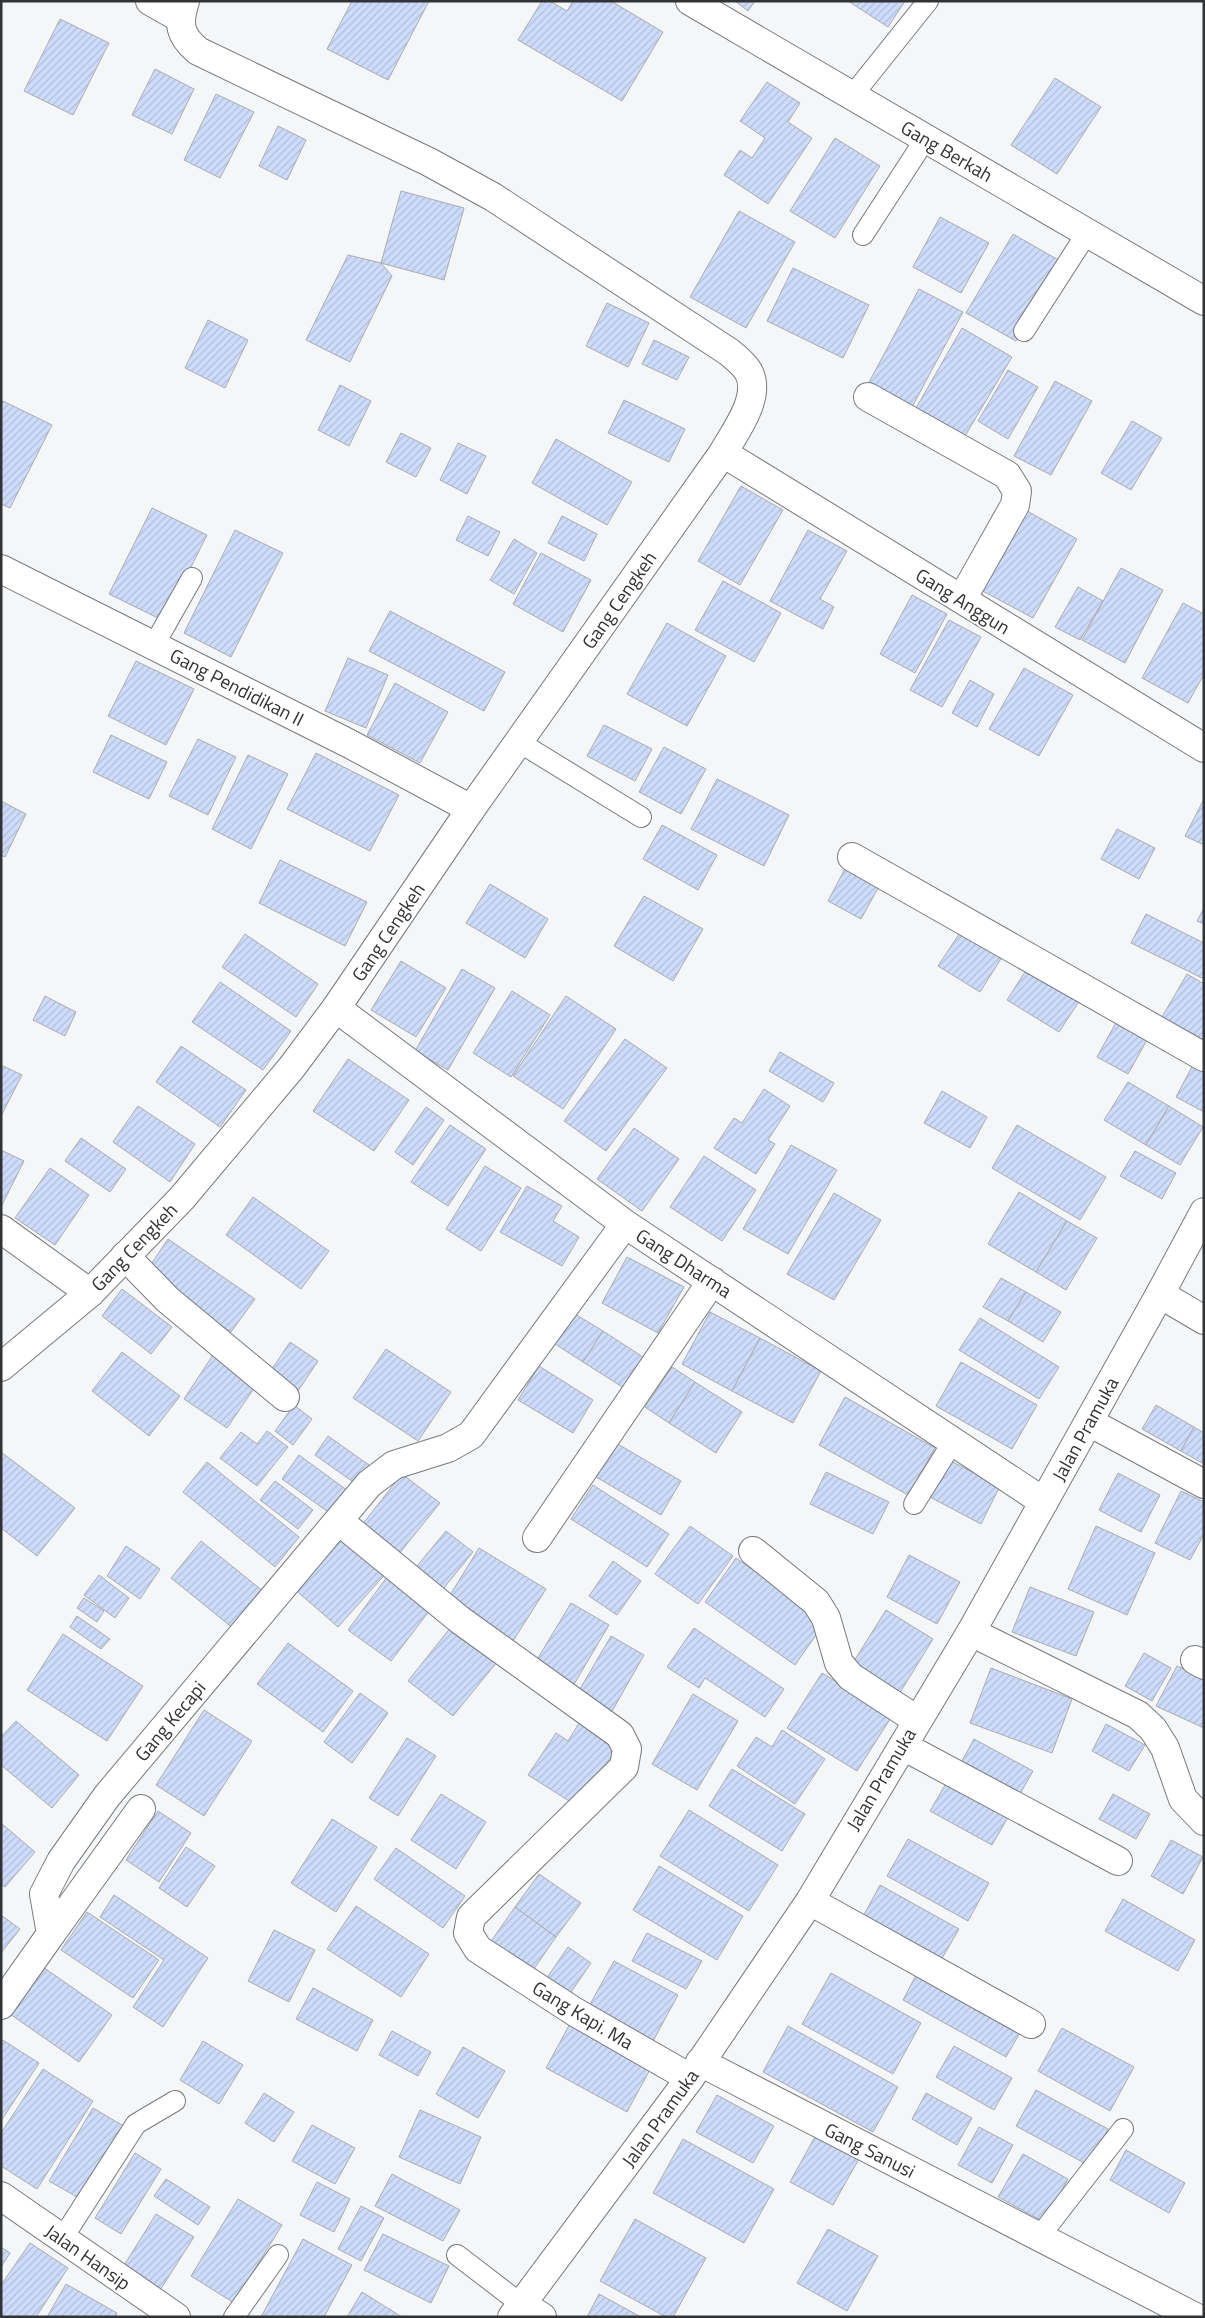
<svg xmlns="http://www.w3.org/2000/svg" width="1205" height="2318" viewBox="0 0 1205 2318" font-family="'Titillium Web',sans-serif">
<defs>
<pattern id="building-hatch" width="6" height="6" patternUnits="userSpaceOnUse" patternTransform="scale(1.25)"><rect width="6" height="6" fill="#cedcfb"/><path d="M-1 1l2-2M0 6l6-6M5 7l2-2" fill="none" stroke="#b1bdd8"/></pattern>
</defs>
<rect width="100%" height="100%" fill="#f4f6f8"/>
<g fill="url(#building-hatch)" stroke="#aaacae">
<polygon points="352,1 429,1 388,80 327,49"/>
<polygon points="542,1 550,1 567,11 573,1 611,1 663,32 622,101 518,40"/>
<polygon points="735,1 755,1 748,11"/>
<polygon points="848,1 905,1 888,27"/>
<polygon points="60,19 109,43 73,115 24,91"/>
<polygon points="155,69 194,89 172,134 132,115"/>
<polygon points="1055,78 1101,107 1057,174 1011,145"/>
<polygon points="767,82 800,103 788,122 812,138 768,204 724,175 740,150 752,158 765,138 740,121"/>
<polygon points="216,94 254,112 220,178 184,160"/>
<polygon points="278,126 306,140 287,180 259,166"/>
<polygon points="835,138 880,166 835,238 790,211"/>
<polygon points="401,191 464,208 444,280 381,263"/>
<polygon points="739,211 795,242 746,328 690,297"/>
<polygon points="940,217 989,243 961,293 913,267"/>
<polygon points="1013,234 1062,262 1016,341 966,313"/>
<polygon points="348,255 381,263 392,276 350,362 306,340"/>
<polygon points="793,268 869,305 843,358 767,321"/>
<polygon points="919,289 963,312 912,407 868,384"/>
<polygon points="607,303 649,323 628,367 586,346"/>
<polygon points="208,320 248,340 225,388 185,368"/>
<polygon points="962,328 1012,357 965,436 916,408"/>
<polygon points="654,340 689,357 677,380 642,364"/>
<polygon points="1008,370 1038,387 1008,439 978,421"/>
<polygon points="1055,381 1092,401 1051,475 1014,456"/>
<polygon points="340,385 371,401 349,446 318,430"/>
<polygon points="624,400 685,429 669,462 608,433"/>
<polygon points="3,401 52,425 10,508 1,504 1,406"/>
<polygon points="1132,421 1162,438 1131,490 1101,473"/>
<polygon points="401,433 431,448 416,477 386,462"/>
<polygon points="556,439 632,482 607,525 532,483"/>
<polygon points="458,443 486,456 467,494 440,480"/>
<polygon points="741,486 783,510 740,585 698,561"/>
<polygon points="152,508 207,535 164,621 109,594"/>
<polygon points="1022,508 1077,539 1033,618 977,588"/>
<polygon points="468,516 500,532 488,556 456,540"/>
<polygon points="562,516 597,534 584,561 548,543"/>
<polygon points="235,530 283,553 231,657 184,633"/>
<polygon points="808,530 847,551 820,599 834,607 823,629 770,601"/>
<polygon points="514,539 537,553 514,594 490,580"/>
<polygon points="541,553 591,580 563,632 513,604"/>
<polygon points="1121,568 1163,590 1125,663 1082,640"/>
<polygon points="723,581 781,613 754,662 695,630"/>
<polygon points="1078,587 1103,601 1080,640 1055,627"/>
<polygon points="912,595 947,614 915,673 880,654"/>
<polygon points="1183,603 1204,614 1204,674 1188,703 1142,678"/>
<polygon points="390,611 505,672 484,711 369,651"/>
<polygon points="949,620 981,637 942,707 910,690"/>
<polygon points="667,623 726,656 687,726 627,694"/>
<polygon points="348,658 388,675 366,728 325,711"/>
<polygon points="136,661 194,689 166,745 108,716"/>
<polygon points="1024,668 1073,695 1039,756 989,729"/>
<polygon points="970,680 994,694 977,727 952,713"/>
<polygon points="395,683 448,712 420,763 367,735"/>
<polygon points="604,725 652,749 635,781 587,756"/>
<polygon points="111,735 167,762 149,799 93,772"/>
<polygon points="198,739 236,757 208,815 169,796"/>
<polygon points="664,747 706,769 681,814 639,792"/>
<polygon points="316,753 399,795 370,851 287,809"/>
<polygon points="248,755 288,774 251,849 212,829"/>
<polygon points="717,779 789,815 764,866 691,829"/>
<polygon points="1204,799 1204,845 1185,836"/>
<polygon points="1,801 26,814 5,857 1,855"/>
<polygon points="662,825 717,855 698,890 643,859"/>
<polygon points="1117,829 1155,848 1139,879 1101,859"/>
<polygon points="280,860 367,902 345,946 259,903"/>
<polygon points="849,861 883,879 861,919 828,901"/>
<polygon points="490,884 548,919 525,958 466,923"/>
<polygon points="644,896 703,929 673,981 614,946"/>
<polygon points="1204,908 1204,924 1197,921"/>
<polygon points="1146,914 1204,943 1204,979 1131,943"/>
<polygon points="963,928 1004,954 980,992 938,966"/>
<polygon points="245,934 318,984 296,1017 222,967"/>
<polygon points="401,961 446,988 416,1037 371,1010"/>
<polygon points="1030,964 1082,997 1059,1032 1007,1000"/>
<polygon points="462,969 495,988 448,1070 415,1051"/>
<polygon points="1187,974 1204,984 1204,1041 1162,1017"/>
<polygon points="220,982 291,1031 263,1070 192,1022"/>
<polygon points="512,991 550,1015 511,1077 473,1053"/>
<polygon points="45,996 76,1012 65,1036 33,1020"/>
<polygon points="566,996 616,1029 563,1109 513,1076"/>
<polygon points="1117,1021 1148,1038 1128,1074 1097,1057"/>
<polygon points="625,1039 667,1068 606,1151 564,1121"/>
<polygon points="181,1046 246,1090 220,1127 156,1082"/>
<polygon points="780,1052 834,1083 823,1102 769,1071"/>
<polygon points="348,1059 409,1100 374,1151 313,1111"/>
<polygon points="1195,1061 1204,1065 1204,1112 1176,1097"/>
<polygon points="1,1065 22,1075 1,1116"/>
<polygon points="1128,1082 1169,1106 1146,1145 1104,1120"/>
<polygon points="764,1089 790,1106 768,1140 775,1144 756,1174 714,1148 734,1118 742,1123"/>
<polygon points="942,1091 987,1117 970,1148 924,1123"/>
<polygon points="138,1106 195,1144 170,1182 113,1142"/>
<polygon points="1169,1106 1203,1127 1180,1165 1146,1145"/>
<polygon points="426,1107 444,1120 413,1165 395,1152"/>
<polygon points="450,1125 486,1149 448,1206 411,1182"/>
<polygon points="1017,1125 1106,1177 1080,1220 992,1168"/>
<polygon points="634,1128 679,1159 642,1211 597,1179"/>
<polygon points="81,1138 126,1169 110,1192 65,1161"/>
<polygon points="791,1145 837,1170 788,1254 743,1229"/>
<polygon points="1,1150 24,1161 1,1207"/>
<polygon points="1135,1151 1176,1173 1162,1199 1120,1176"/>
<polygon points="704,1156 756,1190 722,1241 670,1207"/>
<polygon points="485,1166 521,1188 481,1251 446,1229"/>
<polygon points="50,1168 89,1195 55,1245 15,1218"/>
<polygon points="527,1186 562,1206 553,1221 579,1237 562,1266 500,1232"/>
<polygon points="1019,1192 1067,1221 1036,1272 988,1244"/>
<polygon points="834,1193 881,1220 834,1300 787,1274"/>
<polygon points="253,1197 329,1251 301,1289 226,1235"/>
<polygon points="1067,1221 1097,1238 1066,1290 1036,1272"/>
<polygon points="168,1239 255,1299 231,1332 145,1273"/>
<polygon points="627,1257 684,1287 658,1333 602,1303"/>
<polygon points="1001,1278 1026,1292 1008,1321 983,1307"/>
<polygon points="122,1289 172,1327 151,1354 102,1316"/>
<polygon points="1026,1292 1061,1312 1043,1342 1008,1321"/>
<polygon points="710,1312 760,1338 732,1391 682,1364"/>
<polygon points="575,1314 603,1331 583,1362 555,1344"/>
<polygon points="980,1318 1059,1367 1039,1399 959,1350"/>
<polygon points="603,1331 646,1359 627,1390 583,1362"/>
<polygon points="760,1338 821,1371 793,1423 732,1391"/>
<polygon points="290,1342 318,1361 294,1397 266,1378"/>
<polygon points="386,1349 451,1392 418,1441 353,1398"/>
<polygon points="122,1352 180,1396 149,1436 92,1391"/>
<polygon points="215,1352 259,1381 227,1428 184,1399"/>
<polygon points="961,1362 1037,1405 1012,1449 936,1406"/>
<polygon points="539,1366 593,1400 573,1433 518,1400"/>
<polygon points="672,1367 695,1382 669,1423 645,1407"/>
<polygon points="695,1382 742,1412 716,1453 669,1423"/>
<polygon points="845,1397 935,1448 908,1495 819,1445"/>
<polygon points="294,1405 312,1419 293,1445 275,1431"/>
<polygon points="1156,1405 1194,1427 1181,1451 1142,1429"/>
<polygon points="1194,1427 1204,1433 1204,1464 1181,1451"/>
<polygon points="267,1431 288,1447 257,1486 220,1458 241,1432 257,1444"/>
<polygon points="328,1436 369,1465 356,1484 315,1455"/>
<polygon points="616,1443 681,1481 661,1515 596,1477"/>
<polygon points="1,1452 75,1508 37,1556 1,1528"/>
<polygon points="299,1455 348,1491 331,1514 282,1479"/>
<polygon points="947,1459 1000,1486 981,1524 928,1496"/>
<polygon points="207,1462 299,1537 275,1567 183,1492"/>
<polygon points="826,1472 889,1502 873,1534 810,1504"/>
<polygon points="1118,1473 1160,1495 1141,1532 1099,1510"/>
<polygon points="402,1474 440,1503 398,1555 361,1526"/>
<polygon points="275,1481 313,1510 298,1529 260,1500"/>
<polygon points="593,1485 669,1534 647,1567 571,1519"/>
<polygon points="1181,1491 1204,1502 1204,1534 1190,1560 1155,1543"/>
<polygon points="690,1526 733,1556 698,1604 655,1574"/>
<polygon points="1096,1526 1155,1553 1127,1615 1068,1589"/>
<polygon points="343,1531 388,1571 338,1627 292,1587"/>
<polygon points="446,1531 473,1552 439,1594 412,1572"/>
<polygon points="201,1541 264,1592 234,1629 171,1578"/>
<polygon points="126,1546 160,1569 140,1599 107,1576"/>
<polygon points="479,1548 546,1589 513,1641 447,1600"/>
<polygon points="909,1555 960,1582 937,1624 887,1597"/>
<polygon points="736,1558 826,1621 795,1665 705,1602"/>
<polygon points="613,1561 641,1581 617,1615 589,1596"/>
<polygon points="99,1575 129,1598 115,1618 84,1595"/>
<polygon points="387,1577 430,1610 391,1661 348,1630"/>
<polygon points="1030,1587 1094,1612 1076,1656 1012,1632"/>
<polygon points="84,1598 104,1611 97,1622 77,1608"/>
<polygon points="571,1603 609,1625 573,1686 535,1663"/>
<polygon points="886,1610 933,1639 896,1699 849,1669"/>
<polygon points="77,1616 110,1639 101,1649 70,1627"/>
<polygon points="451,1627 497,1662 453,1716 408,1681"/>
<polygon points="694,1628 784,1689 765,1717 705,1678 699,1688 667,1667"/>
<polygon points="63,1634 143,1686 107,1741 27,1690"/>
<polygon points="611,1636 644,1655 611,1713 577,1694"/>
<polygon points="288,1643 353,1691 323,1732 257,1684"/>
<polygon points="1144,1653 1171,1668 1152,1701 1125,1686"/>
<polygon points="1177,1666 1204,1678 1204,1728 1156,1706"/>
<polygon points="991,1668 1072,1699 1052,1753 970,1723"/>
<polygon points="822,1673 892,1716 857,1771 787,1728"/>
<polygon points="360,1693 388,1713 352,1763 324,1742"/>
<polygon points="693,1694 738,1721 697,1790 652,1764"/>
<polygon points="204,1710 252,1741 204,1816 156,1785"/>
<polygon points="581,1720 619,1745 577,1806 528,1775 556,1733 568,1741"/>
<polygon points="16,1721 79,1775 52,1808 1,1765 1,1737"/>
<polygon points="1106,1724 1145,1745 1129,1771 1092,1751"/>
<polygon points="782,1730 825,1759 795,1804 737,1766 756,1737 772,1747"/>
<polygon points="407,1738 436,1756 398,1816 369,1798"/>
<polygon points="974,1739 1033,1771 1020,1794 962,1761"/>
<polygon points="732,1769 805,1814 782,1851 709,1806"/>
<polygon points="948,1780 1010,1814 992,1845 930,1811"/>
<polygon points="441,1794 486,1822 456,1869 411,1840"/>
<polygon points="1113,1794 1150,1814 1136,1839 1099,1819"/>
<polygon points="689,1810 778,1865 749,1911 660,1856"/>
<polygon points="158,1811 191,1833 159,1882 126,1860"/>
<polygon points="332,1819 377,1847 336,1912 291,1883"/>
<polygon points="1,1823 35,1852 5,1887 1,1884"/>
<polygon points="908,1839 989,1883 968,1921 887,1876"/>
<polygon points="1171,1840 1203,1857 1183,1894 1151,1876"/>
<polygon points="186,1847 215,1866 187,1907 159,1888"/>
<polygon points="396,1848 465,1896 443,1928 374,1879"/>
<polygon points="659,1866 743,1916 717,1960 633,1910"/>
<polygon points="539,1874 581,1903 556,1937 515,1907"/>
<polygon points="880,1885 959,1929 937,1967 859,1924"/>
<polygon points="114,1895 208,1958 163,2027 133,2007 164,1960 100,1917"/>
<polygon points="1123,1899 1195,1940 1178,1971 1105,1931"/>
<polygon points="356,1906 429,1954 401,1997 327,1949"/>
<polygon points="515,1907 556,1937 529,1976 487,1947"/>
<polygon points="87,1912 159,1960 133,1998 61,1950"/>
<polygon points="1,1915 20,1929 1,1953"/>
<polygon points="274,1930 315,1950 289,2002 248,1981"/>
<polygon points="647,1933 702,1961 686,1989 632,1961"/>
<polygon points="568,1947 591,1963 567,1998 544,1982"/>
<polygon points="614,1961 678,1995 652,2043 588,2008"/>
<polygon points="40,1965 112,2015 79,2062 7,2012"/>
<polygon points="921,1966 1025,2024 1006,2057 903,2000"/>
<polygon points="831,1973 921,2023 893,2074 802,2024"/>
<polygon points="313,1988 373,2020 357,2051 296,2019"/>
<polygon points="572,2020 653,2064 627,2112 546,2068"/>
<polygon points="788,2026 898,2087 873,2132 763,2072"/>
<polygon points="1062,2028 1134,2067 1110,2111 1038,2071"/>
<polygon points="392,2031 431,2052 418,2076 379,2055"/>
<polygon points="1,2039 39,2063 1,2121"/>
<polygon points="203,2041 243,2065 219,2104 180,2080"/>
<polygon points="954,2046 1012,2078 994,2110 936,2077"/>
<polygon points="463,2047 505,2071 478,2118 436,2094"/>
<polygon points="43,2069 93,2101 37,2189 1,2166 1,2133"/>
<polygon points="1036,2090 1108,2129 1088,2165 1016,2126"/>
<polygon points="264,2093 294,2112 274,2142 245,2123"/>
<polygon points="926,2093 972,2118 957,2145 912,2119"/>
<polygon points="717,2095 774,2126 753,2163 696,2132"/>
<polygon points="93,2108 127,2128 84,2201 49,2181"/>
<polygon points="420,2110 481,2137 460,2184 399,2157"/>
<polygon points="312,2125 355,2148 335,2184 292,2161"/>
<polygon points="979,2127 1013,2145 992,2183 958,2165"/>
<polygon points="817,2133 860,2157 833,2205 790,2182"/>
<polygon points="683,2139 774,2189 744,2243 653,2193"/>
<polygon points="1126,2150 1185,2183 1169,2213 1110,2180"/>
<polygon points="135,2153 161,2169 121,2234 95,2218"/>
<polygon points="1023,2154 1068,2179 1044,2222 998,2197"/>
<polygon points="392,2174 460,2210 443,2241 375,2206"/>
<polygon points="166,2179 210,2207 198,2225 154,2196"/>
<polygon points="317,2182 350,2199 334,2232 300,2215"/>
<polygon points="238,2199 282,2225 234,2303 191,2276"/>
<polygon points="361,2206 384,2218 361,2261 338,2249"/>
<polygon points="156,2214 194,2237 160,2290 123,2267"/>
<polygon points="635,2219 706,2258 673,2317 666,2317 600,2281"/>
<polygon points="828,2229 878,2256 847,2311 797,2283"/>
<polygon points="383,2234 449,2266 431,2303 364,2270"/>
<polygon points="303,2239 352,2265 324,2317 261,2317"/>
<polygon points="30,2243 68,2268 36,2317 1,2317 1,2285"/>
<polygon points="1,2247 10,2253 1,2267"/>
<polygon points="66,2284 117,2313 115,2317 47,2317"/>
<polygon points="362,2292 402,2317 347,2317"/>
<polygon points="599,2294 641,2317 587,2317"/>
</g>
<g fill="none" stroke-linecap="round" stroke-linejoin="round">
<g stroke="#787a7c" stroke-width="22">
<g id="lane">
<polyline points="852,96 928,1"/>
<polyline points="863,235 926,138"/>
<polyline points="1024,331 1087,233"/>
<polyline points="154,645 192,578"/>
<polyline points="519,742 641,817"/>
<polyline points="914,1504 954,1440"/>
<polyline points="1039,2237 1123,2129"/>
<polyline points="62,2239 136,2124 175,2101"/>
<polyline points="457,2255 521,2304"/>
<polyline points="234,2317 278,2255"/>
</g>
</g>
<g stroke="#787a7c" stroke-width="30">
<g id="street">
<polyline points="150,1 180,18"/>
<polyline points="690,1 1204,301"/>
<polyline points="868,397 1007,475 1017,491 1015,505 962,599"/>
<polyline points="723,453 1204,748"/>
<polyline points="1,569 348,743 471,809"/>
<polyline points="852,857 1204,1057"/>
<polyline points="336,1008 625,1224 1044,1502"/>
<polyline points="1,1229 90,1293"/>
<polyline points="125,1256 168,1300 285,1397"/>
<polyline points="1160,1294 1204,1320"/>
<path d="M1 1367 90 1293 182 1198 292 1067 336 1008 471 809 723 453C734 433 763 396 748 371 744 364 735 357 729 352L493 197 429 162 198 51C179 35 178 24 185 1"/>
<polyline points="1089,1422 1204,1484"/>
<polyline points="339,1521 460,1620 620,1735 627,1749 624,1767 471,1917 468,1933 478,1949 575,2012 690,2078"/>
<polyline points="537,1538 712,1281"/>
<polyline points="753,1551 816,1602 826,1618 839,1663 851,1677 917,1720"/>
<polyline points="971,1632 1138,1715 1153,1729 1165,1748 1183,1799 1204,1821"/>
<polyline points="1195,1660 1204,1665"/>
<polyline points="903,1746 1118,1861"/>
<polyline points="810,1901 1031,2024"/>
<polyline points="51,1934 141,1809"/>
<polyline points="1,2005 51,1934 44,1894 61,1861 107,1796 369,1484 394,1465 448,1448 471,1435 625,1224"/>
<polyline points="700,2062 1195,2317"/>
<polyline points="1,2196 176,2317"/>
<polyline points="521,2304 542,2317"/>
</g>
</g>
<g stroke="#787a7c" stroke-width="30">
<polyline id="secondary" points="512,2317 690,2078 810,1901 971,1632 1160,1294 1204,1212"/>
</g>
<use href="#lane" stroke="#fff" stroke-width="20"/>
<use href="#street" stroke="#fff" stroke-width="28"/>
<use href="#secondary" stroke="#fff" stroke-width="28"/>
</g>
<g text-anchor="middle" stroke-width="4" stroke-linejoin="round" paint-order="stroke">
<g font-size="19" fill="#323334" stroke="#fff">
<text transform="translate(947 151) rotate(30)" y="7">Gang Berkah</text>
<text transform="translate(619 600) rotate(-55)" y="7">Gang Cengkeh</text>
<text transform="translate(963 601) rotate(32)" y="7">Gang Anggun</text>
<text transform="translate(237 687) rotate(27)" y="7">Gang Pendidikan II</text>
<text transform="translate(388 932) rotate(-56)" y="7">Gang Cengkeh</text>
<text transform="translate(134 1247) rotate(-46)" y="7">Gang Cengkeh</text>
<text transform="translate(684 1263) rotate(33)" y="7">Gang Dharma</text>
<text transform="translate(1085 1429) rotate(-61)" y="7">Jalan Pramuka</text>
<text transform="translate(170 1721) rotate(-50)" y="7">Gang Kecapi</text>
<text transform="translate(881 1779) rotate(-59)" y="7">Jalan Pramuka</text>
<text transform="translate(583 2015) rotate(31)" y="7">Gang Kapi. Ma</text>
<text transform="translate(660 2118) rotate(-54)" y="7">Jalan Pramuka</text>
<text transform="translate(870 2150) rotate(27)" y="7">Gang Sanusi</text>
<text transform="translate(88 2257) rotate(35)" y="7">Jalan Hansip</text>
</g>
</g>
<rect width="1205" height="2318" fill="none" stroke="#323334" stroke-width="5"/>
</svg>
